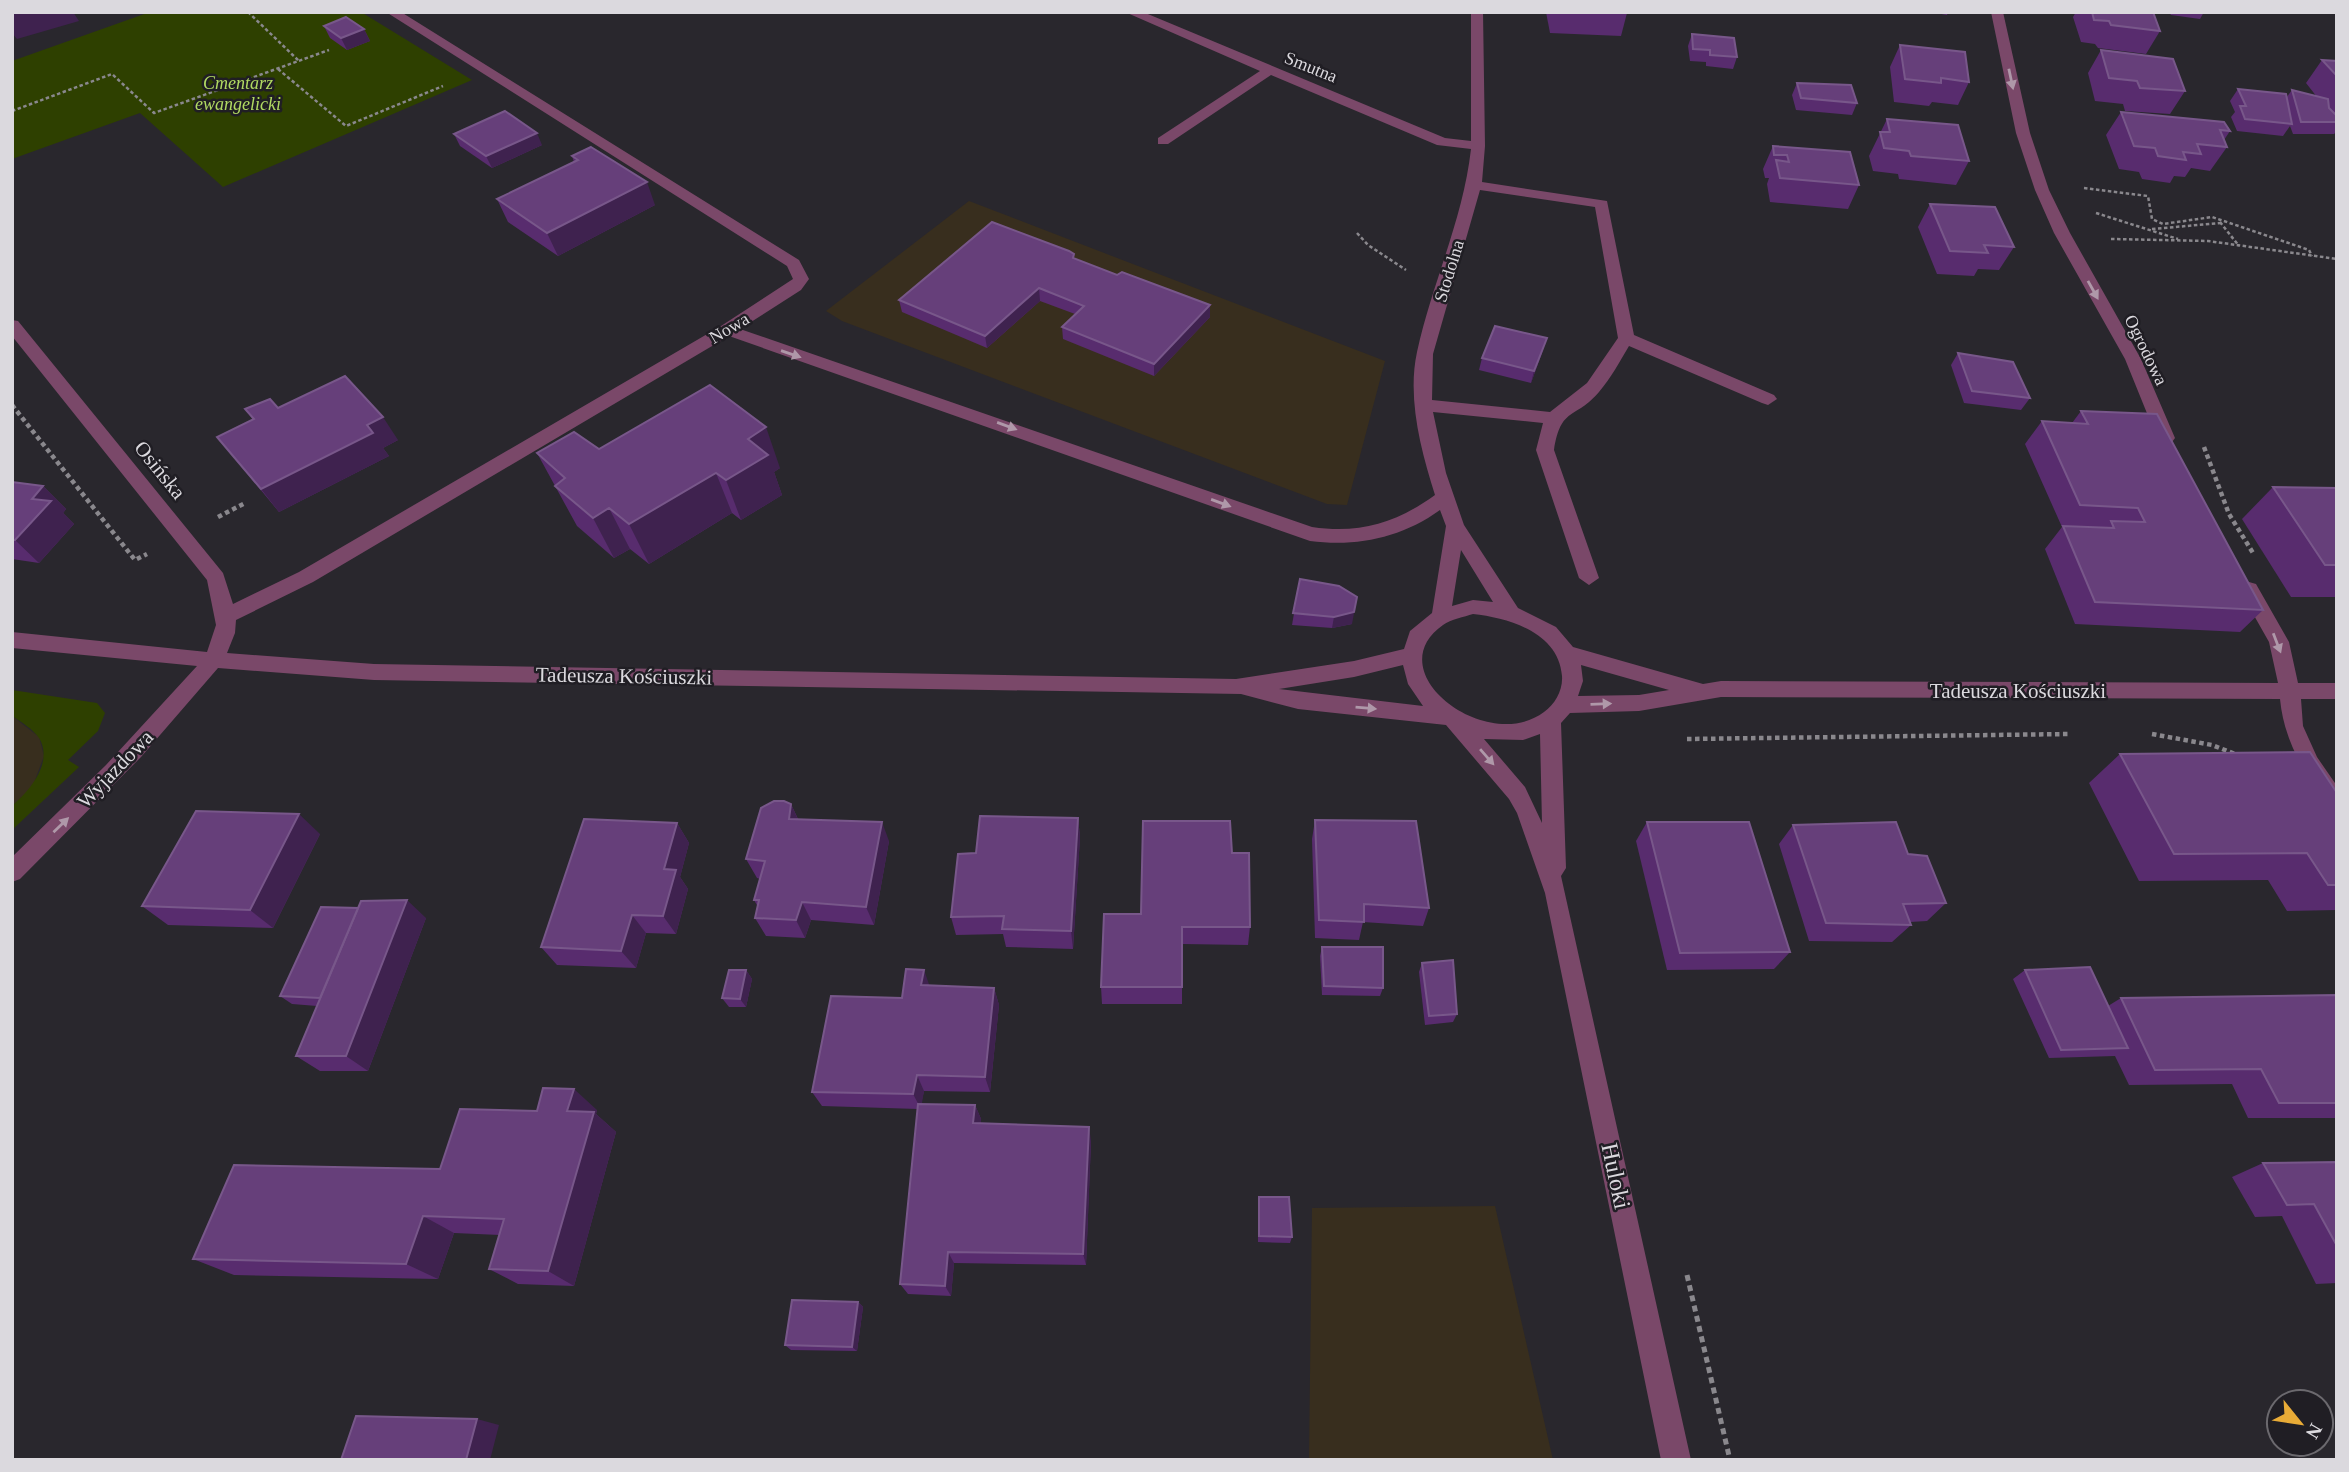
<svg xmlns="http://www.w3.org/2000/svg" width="2349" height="1472" viewBox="0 0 2349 1472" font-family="Georgia,serif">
<rect width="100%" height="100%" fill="#29272d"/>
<g fill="#382e1e">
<polygon points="969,201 1385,361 1347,505 1327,504 842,321 826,311"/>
<polygon points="12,716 39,737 44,756 32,788 12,806"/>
<polygon points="1495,1206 1553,1460 1309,1460 1312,1208"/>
</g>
<g fill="#2e4000">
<polygon points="150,12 361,12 472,80 223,187 140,113 12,159 12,61"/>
<path d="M12 690 97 703 105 713 98 731 68 760 79 767 12 830V806C29 791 54 763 39 738 34 730 20 721 12 716Z"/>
</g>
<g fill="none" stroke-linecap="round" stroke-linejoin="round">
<g stroke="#8a888d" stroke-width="2.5" stroke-dasharray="3.5 2.5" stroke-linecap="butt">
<polyline points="248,12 299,61"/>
<polyline points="278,69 346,126 443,86"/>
<polyline points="12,111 112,74 154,113 329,50"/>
<polyline points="2084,188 2148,196 2152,219 2163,224 2212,217 2309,250 2312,256"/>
<polyline points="2096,213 2178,239"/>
<polyline points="2220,222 2239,246"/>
<polyline points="2152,229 2221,223"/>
<polyline points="1357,233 1368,245 1406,270"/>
<polyline points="2111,239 2208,241 2337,259"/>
</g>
<g stroke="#8a888d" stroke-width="4.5" stroke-dasharray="4.5 3.5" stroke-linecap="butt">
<polyline points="12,405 135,560 147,554"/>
<polyline points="2204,447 2229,514 2253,553"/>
<polyline points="218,517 245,503"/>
<polyline points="2152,734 2212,745 2235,754"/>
<polyline points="1687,739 2070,734"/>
</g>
<polyline stroke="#8a888d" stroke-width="5" stroke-dasharray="6 4.5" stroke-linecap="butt" points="1687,1275 1730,1460"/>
<g fill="#7a4869" fill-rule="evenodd">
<path d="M386 12H401L799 260 809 279 801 290 740 329 1312 527C1360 534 1396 523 1435 495 1421 451 1407 398 1417 352 1432 283 1463 220 1471 149L1437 145 1271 75 1168 144H1158V138L1260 71 1125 12H1143L1445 138 1471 141V12H1483L1485 146 1482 182 1607 201 1634 335 1774 395 1777 399 1768 405 1762 403 1629 346C1620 361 1611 378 1599 392 1575 420 1561 406 1554 450L1599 578 1589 585 1579 578 1536 450 1543 423 1433 412 1446 473 1464 525 1518 608 1556 627 1573 647 1703 684 1721 681 2278 683 2269 642 2239 589 2249 582 2256 584 2289 642 2298 683H2337V699H2301L2303 726 2317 757 2337 786V813L2329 811C2306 775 2284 742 2280 699L1721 697 1639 711 1570 713 1561 723 1566 868 1561 876 1691 1460H1661L1545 893 1517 813 1509 799 1446 725 1298 709 1241 694 374 680 218 668 141 757 20 879 12 882V857L106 765 197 666 12 648V632L207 652 216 625 207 580 12 336V320L18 321 223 573 233 604 299 572 721 326 793 279 787 266ZM1480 190 1595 207 1618 338 1587 383 1550 412 1432 400 1433 354ZM729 336 1310 541C1357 547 1401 538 1440 510L1446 526 1432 613 1410 631 1404 649 1354 661 1236 679 374 664 227 653 235 633 236 620 313 582ZM1461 550 1493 602 1473 600 1452 606ZM1473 614C1510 618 1559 633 1562 676 1563 690 1555 704 1544 712 1487 755 1376 672 1443 625 1451 619 1464 617 1473 614ZM1403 665 1408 684 1423 706 1279 689 1354 677ZM1581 665 1669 690 1639 695 1578 696 1583 681ZM1540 734 1542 823 1525 787 1484 739 1523 740Z"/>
<polygon points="1991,12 2003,12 2030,133 2049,190 2070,233 2141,359 2175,438 2172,442 2160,442 2157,438 2125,359 2054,233 2035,190 2016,133"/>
</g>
</g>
<g fill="#582c6e">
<polygon points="1546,12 1627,12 1627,13 1621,36 1550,33"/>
<polygon points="1930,12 1948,12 1947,15"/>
<polygon points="2076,12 2153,12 2160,31 2146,54 2098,48 2095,44 2081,42 2073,17"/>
<polygon points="2169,12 2204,12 2200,19 2171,15"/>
<polygon points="324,26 364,29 370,41 347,50 330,38"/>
<polygon points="1692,34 1737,57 1733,69 1706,66 1706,62 1690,61 1688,46"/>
<polygon points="1900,45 1969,82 1958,105 1932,102 1929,106 1894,102 1890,67"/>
<polygon points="2101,50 2185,91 2170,114 2125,111 2123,104 2095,101 2088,73"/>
<polygon points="2322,60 2337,61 2337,131 2334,134 2293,134 2290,126 2283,136 2237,131 2231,117 2235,112 2230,101 2238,89 2286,98 2292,90 2317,97 2306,83"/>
<polygon points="1797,83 1857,103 1852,115 1796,110 1792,95"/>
<polygon points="2121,112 2230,131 2224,140 2227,147 2210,171 2191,168 2185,177 2174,176 2170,183 2142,179 2139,172 2119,169 2106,135"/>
<polygon points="1887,119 1969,161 1956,185 1899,179 1898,174 1873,171 1869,156"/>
<polygon points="454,134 542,145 492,168 460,146"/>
<polygon points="1773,146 1859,185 1848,209 1770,202 1767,184 1769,178 1765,178 1763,169"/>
<polygon points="572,156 655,205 558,256 508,222 497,199 574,162"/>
<polygon points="1930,204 2014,247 1999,270 1978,269 1974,276 1937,274 1918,227"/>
<polygon points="1074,258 1117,275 1210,305 1210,317 1154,376 1063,339 1062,327 1075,314 1040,301 987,348 902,312 899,300"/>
<polygon points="1543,350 1531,383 1479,370 1482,358"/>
<polygon points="1958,353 2030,398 2021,410 1964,403 1951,365"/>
<polygon points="278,408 398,440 383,448 389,456 279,512 217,437 253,420 245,409"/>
<polygon points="2081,411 2263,610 2240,632 2075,624 2045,549 2062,527 2025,444 2042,421 2072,423"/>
<polygon points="599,449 780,468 774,472 782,495 741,520 732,513 649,564 630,549 614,558 577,526 537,453"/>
<polygon points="12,482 43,486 66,509 63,513 74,524 39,563 12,559"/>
<polygon points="2273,487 2337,488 2337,597 2291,597 2242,519"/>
<polygon points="1300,579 1352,624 1332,628 1292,625"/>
<polygon points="2120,754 2337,793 2337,910 2287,911 2268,880 2139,881 2089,783"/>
<polygon points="791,804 798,819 889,841 874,925 811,920 805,938 766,936 755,918 758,907 754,900 760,879 757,878 746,859"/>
<polygon points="1078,818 1080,837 1073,949 1006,947 1003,934 956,935 951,917 976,853"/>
<polygon points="1315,820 1429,908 1423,926 1363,922 1359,940 1315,938 1312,839"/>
<polygon points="1647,822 1790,952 1774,969 1667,970 1636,841"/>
<polygon points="677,823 689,843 680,877 688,889 676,934 646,933 636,968 557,965 541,947"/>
<polygon points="1793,825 1908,854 1946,903 1927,921 1910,922 1911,925 1892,942 1809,941 1779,844"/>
<polygon points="320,834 273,928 168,925 142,906"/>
<polygon points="1232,853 1250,927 1248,945 1182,944 1182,1004 1102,1004 1101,987 1141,914"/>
<polygon points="426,918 368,1071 320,1071 296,1056 317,1006 292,1004 280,996"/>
<polygon points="1322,947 1383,988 1380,996 1322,995 1320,956"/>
<polygon points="1422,963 1457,1014 1453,1022 1425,1025 1419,972"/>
<polygon points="746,970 752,979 746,1007 729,1007 722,998"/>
<polygon points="2025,970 2108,1006 2121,998 2337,995 2337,1118 2248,1118 2232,1084 2129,1085 2115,1056 2049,1058 2013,979"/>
<polygon points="930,985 994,988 999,1005 990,1092 924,1091 921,1104 975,1105 981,1119 980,1124 1091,1141 1086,1265 954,1263 951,1296 908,1294 900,1284 918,1109 822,1106 812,1092 902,998"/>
<polygon points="597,1110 596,1114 616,1132 574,1286 518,1284 489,1269 500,1235 454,1233 438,1279 234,1275 193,1259 440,1169 537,1111"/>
<polygon points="2337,1162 2337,1283 2316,1284 2282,1216 2255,1217 2232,1177 2263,1163"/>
<polygon points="1259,1197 1292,1237 1290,1243 1258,1242 1258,1204"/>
<polygon points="858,1302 863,1307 857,1351 791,1350 785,1345"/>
</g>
<g fill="#3f224f">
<polygon points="16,12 73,12 79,21 17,39 12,33 12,13"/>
<polygon points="364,29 370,41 347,50 341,38"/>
<polygon points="537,133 542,145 492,168 486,156"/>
<polygon points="647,182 655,205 558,256 547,233"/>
<polygon points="1039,288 1040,301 987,348 985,336"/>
<polygon points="1210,305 1210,317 1154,376 1154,364"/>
<polygon points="1547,338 1543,350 1531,383 1534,371"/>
<polygon points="383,417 398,440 383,448 389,456 279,512 261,489 367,425"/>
<polygon points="766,427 780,468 774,472 782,495 741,520 726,480 748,439"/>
<polygon points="716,473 732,513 649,564 629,524"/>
<polygon points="43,486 66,509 63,513 74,524 39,563 15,540 32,499"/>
<polygon points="609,508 630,549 614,558 593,518"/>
<polygon points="1357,597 1352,624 1332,628 1334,617"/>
<polygon points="791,804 800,824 789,819"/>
<polygon points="299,814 320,834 273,928 250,910"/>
<polygon points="1078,818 1080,837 1073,949 1071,931"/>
<polygon points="882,822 889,841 874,925 866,907"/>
<polygon points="677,823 689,843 680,877 688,889 676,934 663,916 664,869"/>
<polygon points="407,900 426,918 368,1071 346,1056"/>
<polygon points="802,902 811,920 805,938 796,920"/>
<polygon points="632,915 646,933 636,968 621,951"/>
<polygon points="746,970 752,979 746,1007 740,999"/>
<polygon points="924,970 930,987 921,985"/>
<polygon points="994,988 999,1005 990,1092 985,1077"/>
<polygon points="917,1075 924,1091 921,1109 913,1094"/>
<polygon points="574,1089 597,1110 596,1114 616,1132 574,1286 548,1271 567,1111"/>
<polygon points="975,1105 981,1119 979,1137 973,1123"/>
<polygon points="1089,1127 1091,1141 1086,1265 1083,1254"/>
<polygon points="423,1216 454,1233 438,1279 406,1264"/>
<polygon points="948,1252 954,1263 951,1296 945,1286"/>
<polygon points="858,1302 863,1307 857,1351 852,1347"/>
<polygon points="477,1419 499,1425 490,1460 466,1460"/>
</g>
<g fill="#663f7a" stroke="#78578a" stroke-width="2">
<polygon points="2092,12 2153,12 2160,31 2111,25 2109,21 2094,20"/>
<polygon points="346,17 364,29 341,38 324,26"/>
<polygon points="1692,34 1734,38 1737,57 1710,55 1710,50 1693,49"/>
<polygon points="1900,45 1965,52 1969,82 1941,78 1941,83 1905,79"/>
<polygon points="2101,50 2173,59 2185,91 2140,88 2137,81 2109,78"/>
<polygon points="2322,60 2337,61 2337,76"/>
<polygon points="1797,83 1851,85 1857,103 1801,98"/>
<polygon points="2238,89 2286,94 2292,124 2245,119 2240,106 2246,106"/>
<polygon points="2292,90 2328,99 2329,108 2337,116 2337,122 2301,122"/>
<polygon points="505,111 537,133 486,156 454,134"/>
<polygon points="2121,112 2224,122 2230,131 2220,130 2227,147 2197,144 2201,154 2183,152 2186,160 2158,156 2155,148 2134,146"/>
<polygon points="1887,119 1958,125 1969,161 1911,156 1909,151 1884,148 1880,132 1890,132"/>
<polygon points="1773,146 1850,152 1859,185 1780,178 1776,160 1789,162 1787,155 1774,155"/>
<polygon points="591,147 647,182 547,233 497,199 578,160 572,156"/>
<polygon points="1930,204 1995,207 2014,247 1984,245 1988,253 1950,251"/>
<polygon points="992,222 1069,251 1074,254 1073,258 1117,275 1122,272 1210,305 1154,364 1062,327 1084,306 1039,288 985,336 899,300"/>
<polygon points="1495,326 1547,338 1534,371 1482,358"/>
<polygon points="1958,353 2013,362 2030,398 1972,391"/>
<polygon points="345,376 383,417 367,425 373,433 261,489 217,437 254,419 245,409 270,399 278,408"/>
<polygon points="710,385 766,427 748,439 768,455 726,480 716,473 629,524 609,508 593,518 555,486 565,478 537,453 574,432 599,449"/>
<polygon points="2081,411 2157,414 2263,610 2095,602 2063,526 2114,528 2111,521 2145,522 2138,508 2080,505 2042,421 2088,424"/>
<polygon points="12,482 43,486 32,499 51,501 15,540 12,540"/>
<polygon points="2273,487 2337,488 2337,565 2325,565"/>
<polygon points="1300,579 1339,586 1357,597 1354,612 1334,617 1293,613"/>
<polygon points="2310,752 2337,793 2337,885 2328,885 2307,853 2174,854 2120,754"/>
<polygon points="774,801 784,801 791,804 789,819 882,822 866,907 802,902 796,920 755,918 759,900 754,900 765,861 746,859 761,808"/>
<polygon points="196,811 299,814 250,910 142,906"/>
<polygon points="980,816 1078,818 1071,931 1002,929 1004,916 951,917 958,854 976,853"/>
<polygon points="584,819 677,823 664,869 676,870 663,916 632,915 621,951 541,947"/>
<polygon points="1315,820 1416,821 1429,908 1364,904 1364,922 1319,920"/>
<polygon points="1143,821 1230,821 1232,853 1249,853 1250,927 1182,927 1182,987 1101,987 1104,914 1141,914"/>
<polygon points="1647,822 1749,822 1790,952 1680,953"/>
<polygon points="1896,822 1908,854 1927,856 1946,903 1903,904 1911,925 1826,923 1793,825"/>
<polygon points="407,900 346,1056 296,1056 361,901"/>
<polygon points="321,907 358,908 320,998 280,996"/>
<polygon points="1322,947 1383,947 1383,988 1324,986"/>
<polygon points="1453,960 1457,1014 1429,1016 1422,963"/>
<polygon points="2090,967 2128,1048 2061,1050 2025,970"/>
<polygon points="906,969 924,970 921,985 994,988 985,1077 917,1075 913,1094 812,1092 831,996 902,998"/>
<polygon points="729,970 746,970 740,999 722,998"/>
<polygon points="2337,995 2337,1103 2279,1103 2261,1069 2155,1070 2121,998"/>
<polygon points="543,1088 574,1089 567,1111 594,1112 548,1271 489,1269 504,1219 423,1216 406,1264 193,1259 234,1165 440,1169 460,1109 537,1111"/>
<polygon points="918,1104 975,1105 973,1123 1089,1127 1083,1254 948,1252 945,1286 900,1284"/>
<polygon points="2337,1162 2337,1246 2314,1204 2287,1205 2263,1163"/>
<polygon points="1259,1197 1289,1197 1292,1237 1259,1236"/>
<polygon points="792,1300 858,1302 852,1347 785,1345"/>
<polygon points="356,1416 477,1419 466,1460 341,1460"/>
</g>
<defs><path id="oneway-solid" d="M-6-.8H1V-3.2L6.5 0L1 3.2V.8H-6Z" transform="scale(1.75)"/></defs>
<g fill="#af98a9">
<use href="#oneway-solid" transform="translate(2011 79) rotate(78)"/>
<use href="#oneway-solid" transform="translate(2093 290) rotate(61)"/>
<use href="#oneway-solid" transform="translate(791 354) rotate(19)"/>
<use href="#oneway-solid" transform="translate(1007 426) rotate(20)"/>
<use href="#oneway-solid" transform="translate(1221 503) rotate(20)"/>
<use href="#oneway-solid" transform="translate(2277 643) rotate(69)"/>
<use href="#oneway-solid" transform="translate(1601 704) rotate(-2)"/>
<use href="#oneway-solid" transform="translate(1366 708) rotate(5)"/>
<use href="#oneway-solid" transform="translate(1487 757) rotate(49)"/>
<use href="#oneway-solid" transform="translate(61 825) rotate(-44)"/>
</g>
<g text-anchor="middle" stroke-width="5" stroke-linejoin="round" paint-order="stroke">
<g font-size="18" fill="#dbd9de" stroke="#201e24">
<text transform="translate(1311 67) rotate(22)" y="6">Smutna</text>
<text transform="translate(1449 271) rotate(-73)" y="6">Stodolna</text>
<text transform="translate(729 328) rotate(-31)" y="6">Nowa</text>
<text transform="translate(2146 350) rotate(64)" y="6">Ogrodowa</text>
</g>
<g font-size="18" font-style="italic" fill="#b1da62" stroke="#201e24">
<text x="238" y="89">Cmentarz<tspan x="238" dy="21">ewangelicki</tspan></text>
</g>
<g font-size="21" fill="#dbd9de" stroke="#201e24">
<text transform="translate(160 470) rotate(51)" y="7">Osińska</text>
<text transform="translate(624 676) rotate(1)" y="7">Tadeusza Kościuszki</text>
<text x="2018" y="698">Tadeusza Kościuszki</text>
<text transform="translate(115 769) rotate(-46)" y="7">Wyjazdowa</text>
</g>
<g font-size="24" fill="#dbd9de" stroke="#201e24">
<text transform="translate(1616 1176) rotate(78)" y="8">Huloki</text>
</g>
</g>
<rect width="2349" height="1472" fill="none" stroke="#dbd9de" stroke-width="28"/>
<g transform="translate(2300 1423) rotate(120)"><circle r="33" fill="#201e24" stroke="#6b696e" stroke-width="2"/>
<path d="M0-5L12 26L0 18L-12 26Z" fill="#e8ab37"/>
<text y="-10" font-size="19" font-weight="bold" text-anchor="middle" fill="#dbd9de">N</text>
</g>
</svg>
